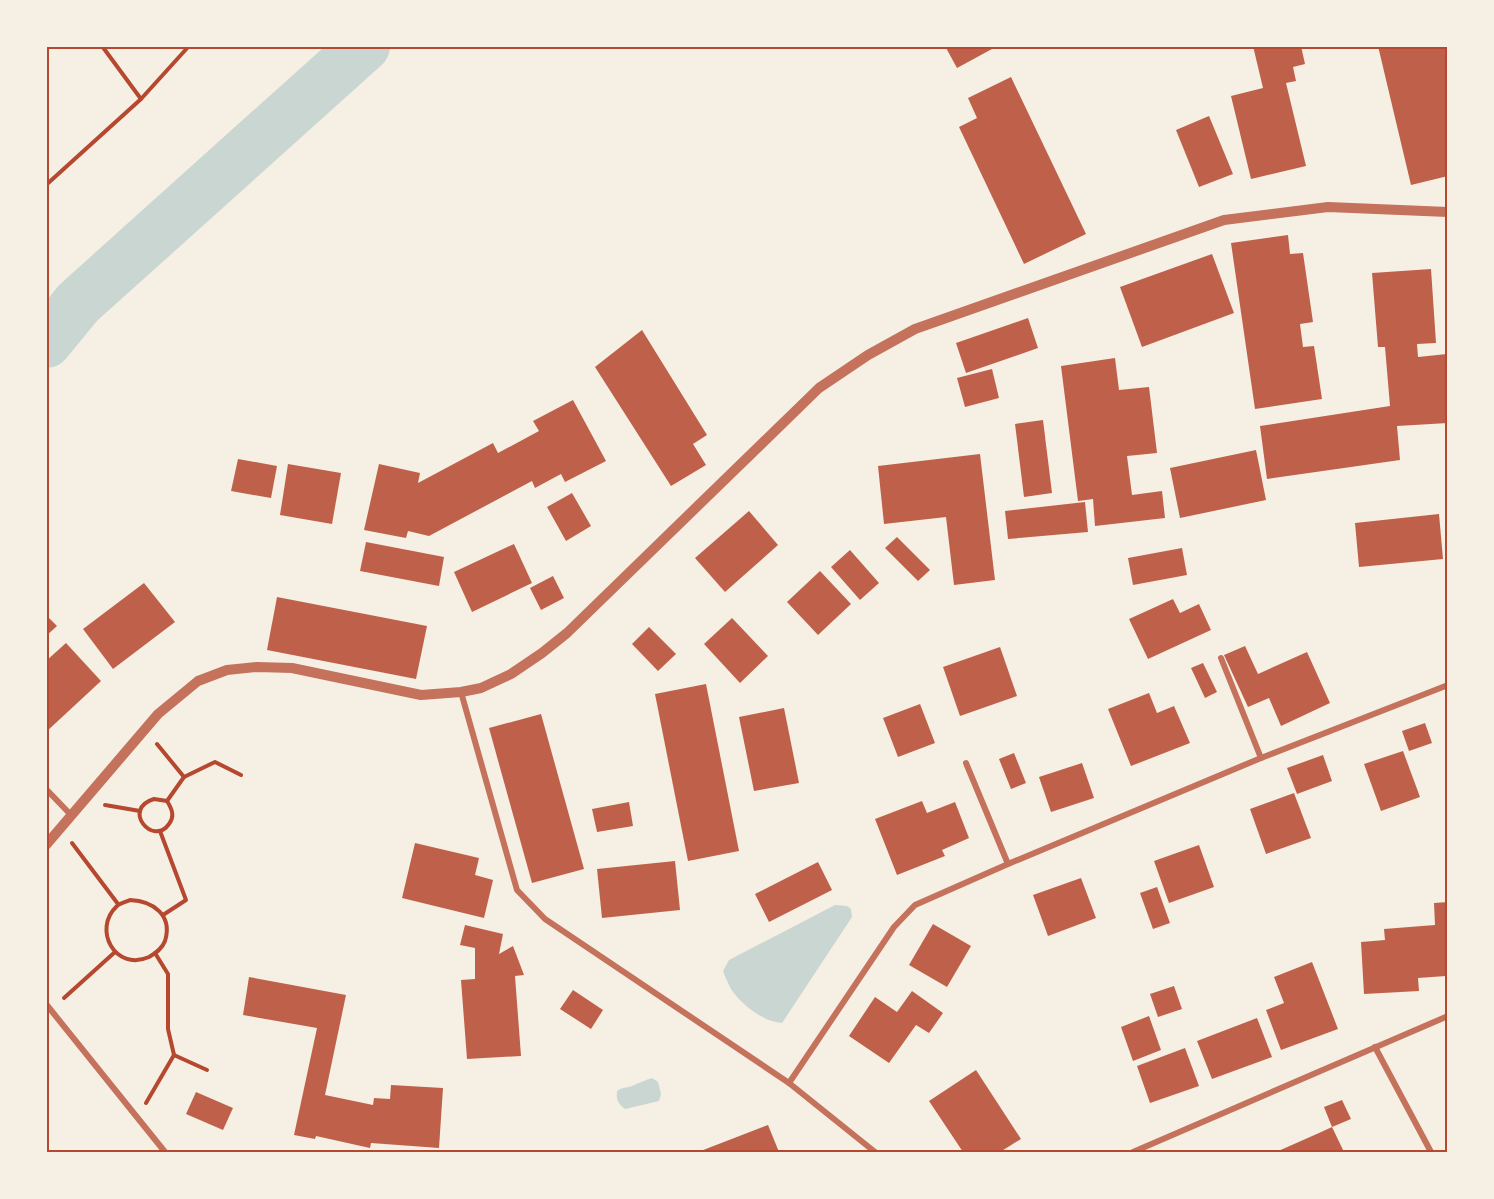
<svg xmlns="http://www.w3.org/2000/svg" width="1494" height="1199" viewBox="0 0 1494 1199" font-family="'PT Sans',sans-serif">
<rect width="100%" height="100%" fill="#f6efe4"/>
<g fill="#c9d6d2">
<path d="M835 905 847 906 851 909 852 917 782 1023C763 1022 741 1004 731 989 728 983 725 977 723 971L729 960Z"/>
<path d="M652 1078 658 1082 661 1094 659 1101 625 1109C618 1104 616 1099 617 1091 622 1087 627 1088 632 1086 639 1083 645 1080 652 1078Z"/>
</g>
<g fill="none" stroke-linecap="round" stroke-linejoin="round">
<polyline stroke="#c9d6d2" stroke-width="52" points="46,342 78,303 364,46"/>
</g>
<g fill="#bf614a">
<polygon points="945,46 991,46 992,49 957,68"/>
<polygon points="1253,46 1301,46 1305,64 1293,67 1296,81 1286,83 1306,166 1251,179 1231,96 1263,88"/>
<polygon points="1378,46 1448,46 1448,176 1411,185"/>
<polygon points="1011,77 1086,234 1024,264 959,127 977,118 968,98"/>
<polygon points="1209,116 1233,174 1199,187 1176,130"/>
<polygon points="1288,235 1290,254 1303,253 1313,322 1300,324 1303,347 1314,346 1322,399 1255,409 1231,243"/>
<polygon points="1212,254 1234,313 1142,347 1120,287"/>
<polygon points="1431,269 1436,343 1417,344 1418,357 1447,354 1448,423 1397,426 1400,460 1267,479 1260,426 1390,406 1385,347 1378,347 1372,273"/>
<polygon points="1028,318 1038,348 966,373 956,343"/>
<polygon points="642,330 707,435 693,444 706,465 671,486 595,367"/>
<polygon points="1115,358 1119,390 1149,387 1157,453 1127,456 1132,495 1162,491 1165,518 1095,526 1093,499 1078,501 1061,366"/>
<polygon points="992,369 999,398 965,407 957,378"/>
<polygon points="573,400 606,461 565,482 561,474 535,488 532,481 429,536 408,531 406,538 364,530 379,464 420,473 418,483 493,443 498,453 539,431 533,421"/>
<polygon points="1043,420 1052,493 1024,497 1015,424"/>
<polygon points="1256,450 1266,500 1180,518 1170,468"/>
<polygon points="980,454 995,580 954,585 946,517 884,524 878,466"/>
<polygon points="238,459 277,466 271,498 231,491"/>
<polygon points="288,464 341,473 332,524 280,515"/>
<polygon points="572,493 591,526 566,541 547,507"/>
<polygon points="1085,502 1088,532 1008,539 1005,511"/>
<polygon points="749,511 778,545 725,592 695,558"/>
<polygon points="1439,514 1443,559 1359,567 1355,523"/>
<polygon points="897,537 930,570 918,581 885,548"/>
<polygon points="366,542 444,557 439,586 360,571"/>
<polygon points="514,544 532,583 472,612 454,572"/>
<polygon points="1182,548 1187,575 1133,585 1128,558"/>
<polygon points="850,550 879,583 860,600 831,567"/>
<polygon points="820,571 851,604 818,635 787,602"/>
<polygon points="553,576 564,598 541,610 530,588"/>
<polygon points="144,583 175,622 113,669 83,629"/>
<polygon points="277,597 427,626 416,679 267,650"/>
<polygon points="1173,599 1180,613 1199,604 1211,630 1148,659 1129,619"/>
<polygon points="46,615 57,626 46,636"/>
<polygon points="732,618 768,656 740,683 704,644"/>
<polygon points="649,627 676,654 658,671 632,644"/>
<polygon points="66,643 101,681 46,732 46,661"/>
<polygon points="1245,646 1258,674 1307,652 1330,703 1281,726 1269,698 1248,707 1224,655"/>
<polygon points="1000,647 1017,696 960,716 943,667"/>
<polygon points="1203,663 1217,692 1205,698 1191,668"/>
<polygon points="706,684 739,851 688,861 655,694"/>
<polygon points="1149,693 1157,713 1174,706 1190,743 1131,766 1108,709"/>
<polygon points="920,704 935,743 898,757 883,718"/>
<polygon points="784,708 799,783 754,791 739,717"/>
<polygon points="541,714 584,869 532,883 489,728"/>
<polygon points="1425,723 1432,743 1409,751 1402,731"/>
<polygon points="1403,751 1420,797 1381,811 1364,764"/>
<polygon points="1014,753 1026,783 1011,789 999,759"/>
<polygon points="1323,755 1332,781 1297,794 1287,768"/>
<polygon points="1082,763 1094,798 1051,812 1039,777"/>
<polygon points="1294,793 1311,838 1266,854 1250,809"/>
<polygon points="922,801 927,813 955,802 969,838 942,850 945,856 897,875 875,819"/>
<polygon points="629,802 633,826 597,832 592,809"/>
<polygon points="415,843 479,858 475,875 493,880 484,918 402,898"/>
<polygon points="1199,845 1214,887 1169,903 1154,861"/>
<polygon points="675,861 680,910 602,918 597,869"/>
<polygon points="818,862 832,890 769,922 755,894"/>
<polygon points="1081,878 1096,918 1048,936 1033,895"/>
<polygon points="1157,887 1170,923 1153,929 1140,893"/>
<polygon points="1448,902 1448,970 1445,970 1446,976 1418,978 1419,991 1364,994 1361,942 1385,940 1384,929 1435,925 1434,903"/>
<polygon points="933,924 971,946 947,987 909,965"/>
<polygon points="465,925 503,934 499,954 513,946 524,975 515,976 521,1056 467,1059 461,980 475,979 475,948 460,945"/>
<polygon points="1312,962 1338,1029 1281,1050 1266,1010 1284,1003 1274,977"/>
<polygon points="249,977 346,995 325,1095 373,1105 374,1098 390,1099 391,1085 443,1088 439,1148 371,1143 370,1148 316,1136 315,1139 294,1135 317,1028 243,1015"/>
<polygon points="1174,986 1182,1009 1158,1017 1150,994"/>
<polygon points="573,990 603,1010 591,1029 560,1009"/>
<polygon points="912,991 943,1013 929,1033 916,1025 889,1063 849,1036 875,997 897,1012"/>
<polygon points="1149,1016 1161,1050 1133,1061 1121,1027"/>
<polygon points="1257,1018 1272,1057 1212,1079 1197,1041"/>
<polygon points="1185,1048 1199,1086 1150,1103 1137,1066"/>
<polygon points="976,1070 1021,1139 1000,1152 963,1152 929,1101"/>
<polygon points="196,1092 233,1108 223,1130 186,1114"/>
<polygon points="1342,1100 1351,1119 1332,1127 1324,1107"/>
<polygon points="768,1125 779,1152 698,1152"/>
<polygon points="1332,1127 1344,1152 1276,1152 1319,1133"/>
</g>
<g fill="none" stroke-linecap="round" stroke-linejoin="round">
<g stroke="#b5482f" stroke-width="4">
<polyline points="102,46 141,99"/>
<polyline points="46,185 141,99 189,46"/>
<polyline points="157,744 184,777 215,762 241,775"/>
<path d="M154 799 167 801C172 809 175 816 169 824 153 847 121 809 154 799Z"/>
<polyline points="167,801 184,777"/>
<polyline points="105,805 140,811"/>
<polyline points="160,831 186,900 163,915"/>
<polyline points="72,843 118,904"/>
<path d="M130 900C153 901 173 915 165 941 162 949 156 953 149 957 115 972 92 929 117 906 120 903 126 902 130 900Z"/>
<polyline points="64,998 115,952"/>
<polyline points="174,1055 207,1070"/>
<polyline points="146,1103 174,1055 168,1029 168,974 155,953"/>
</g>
<g stroke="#c5725c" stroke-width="6">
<polyline points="1221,658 1261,758"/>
<polyline points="461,692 517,890 545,919 789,1083 875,1152"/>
<polyline points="966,763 1008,864"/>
<polyline points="46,789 71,815"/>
<polyline points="46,1004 165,1152"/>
<polyline points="1375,1047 1431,1152"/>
<polyline points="789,1083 894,927 915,905 1008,864 1261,758 1448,685"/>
<polyline points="1133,1152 1448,1016"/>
</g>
<polyline stroke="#c5725c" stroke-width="10" points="46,845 158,714 198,681 227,670 257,667 292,668 421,695 461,692 481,688 511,674 542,653 567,633 819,388 868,355 915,329 1224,220 1328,207 1448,212"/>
</g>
<rect width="1494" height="1199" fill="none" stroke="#f6efe4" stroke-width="96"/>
<rect x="48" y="48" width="1398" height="1103" fill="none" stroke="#b5482f" stroke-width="2"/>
</svg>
